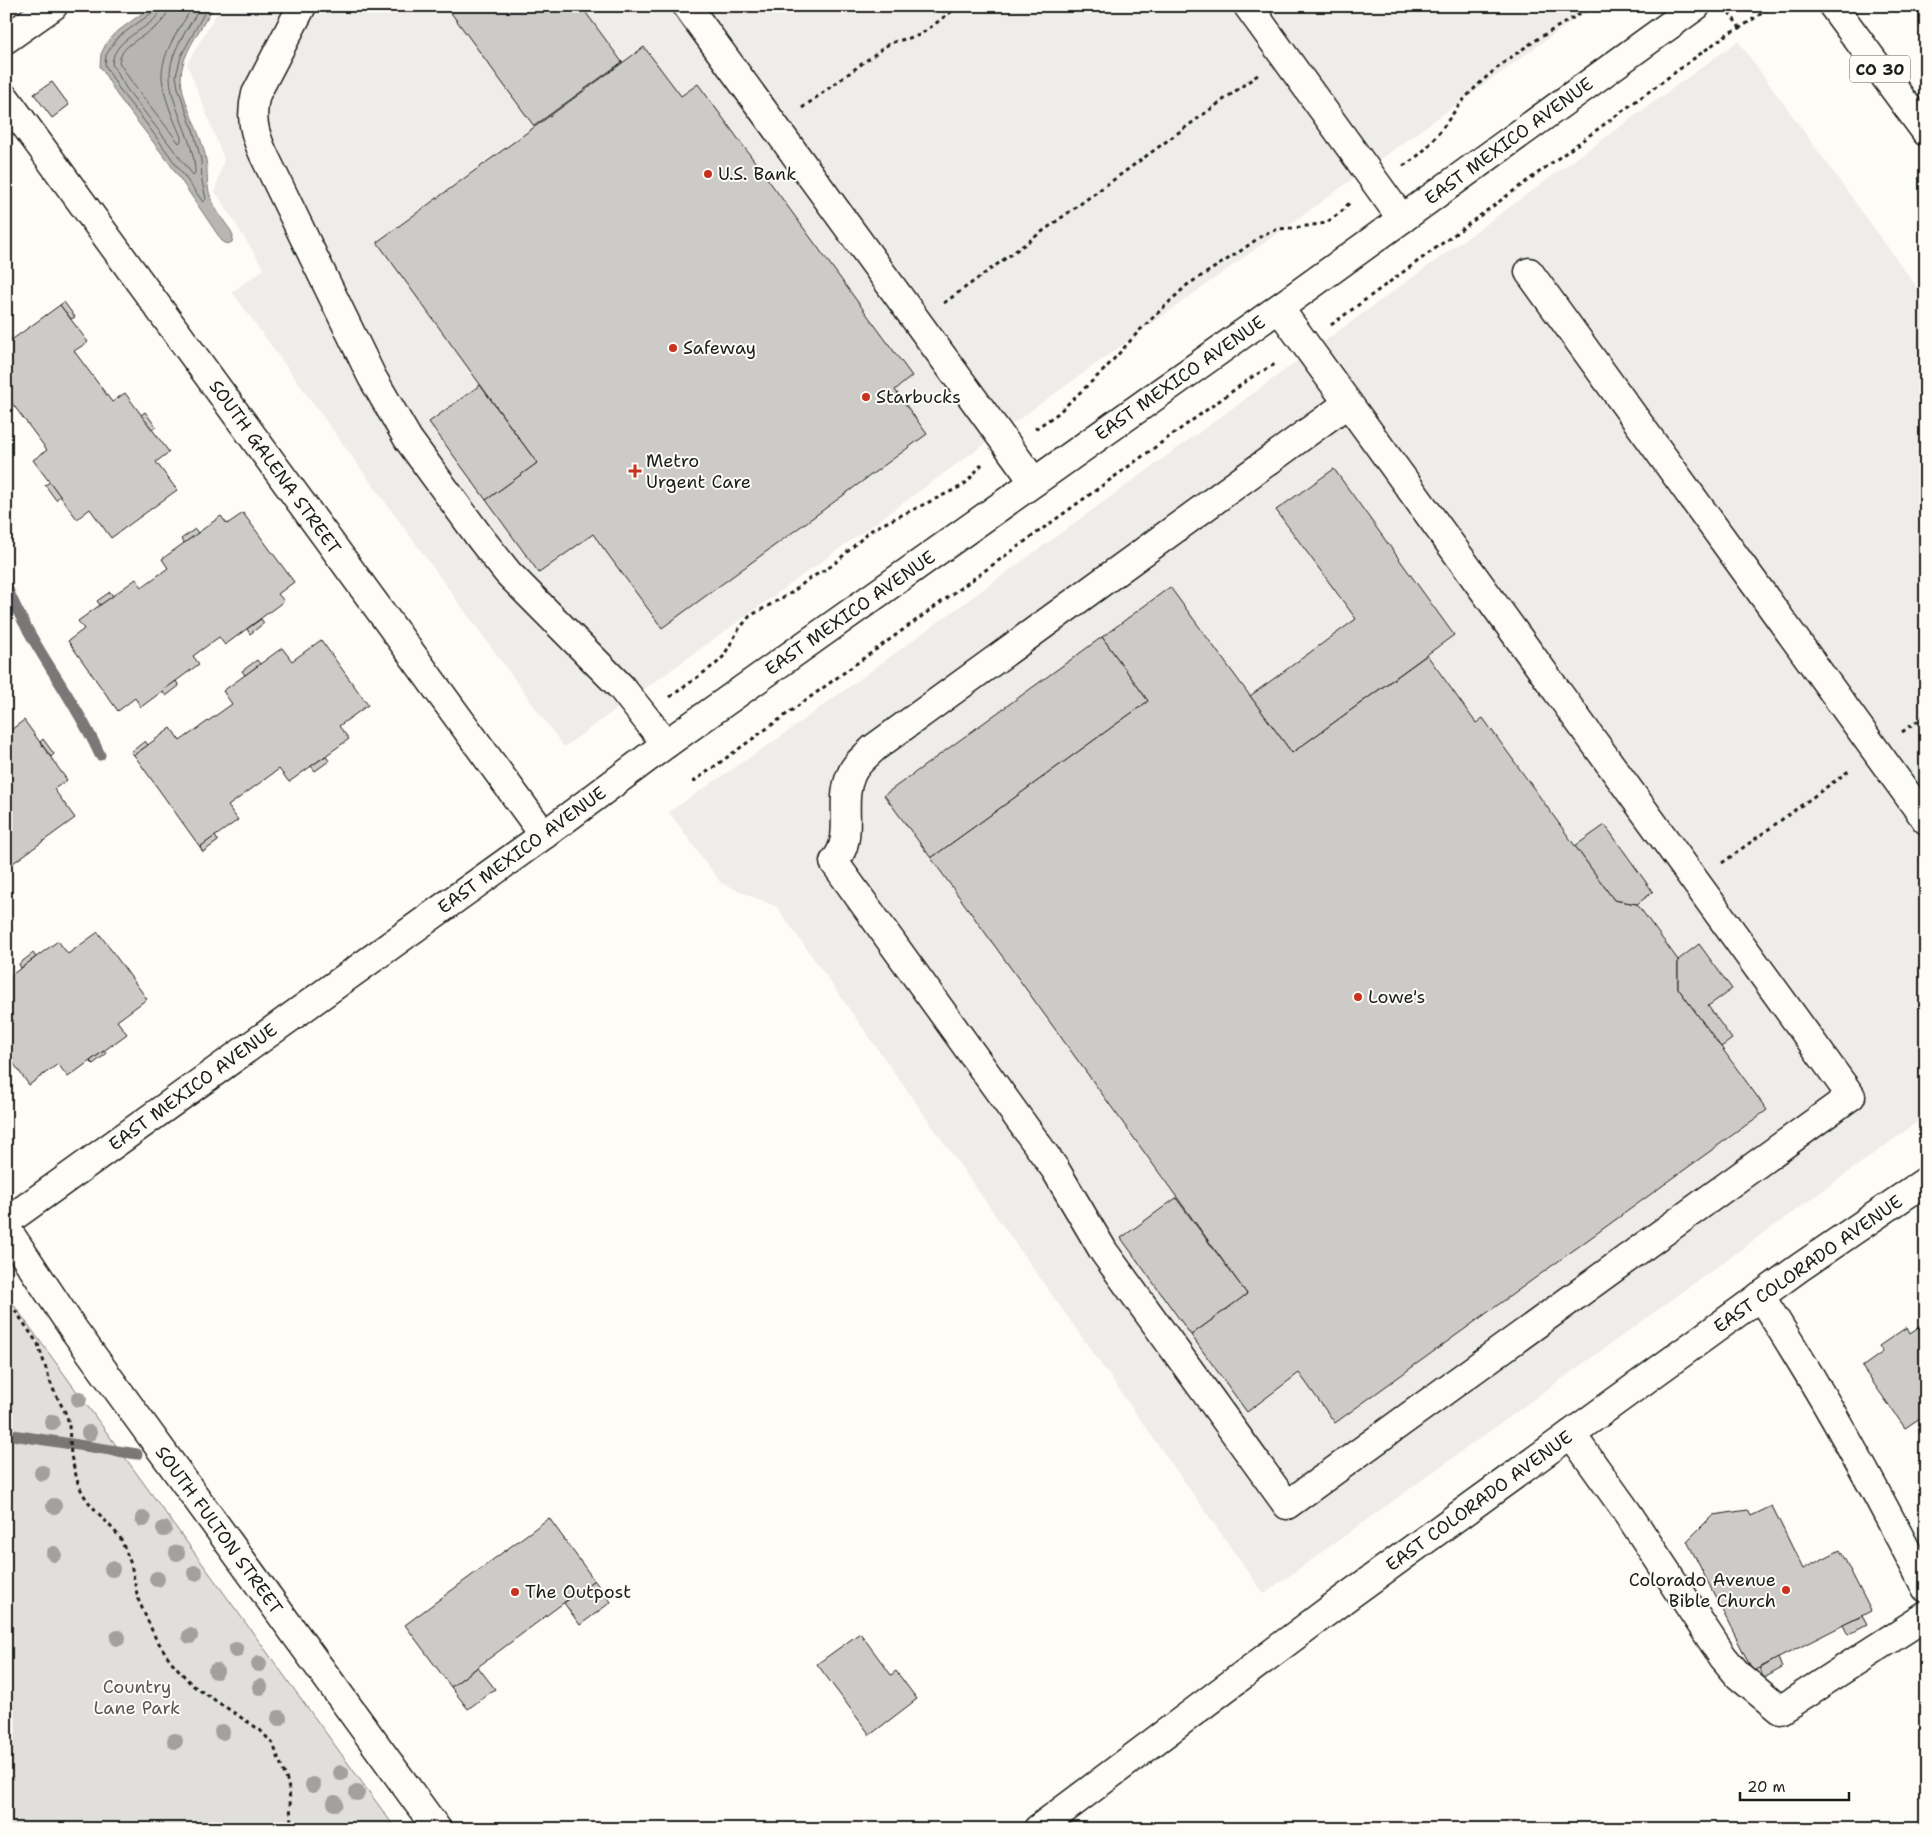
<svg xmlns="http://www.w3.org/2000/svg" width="1932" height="1835" viewBox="0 0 1932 1835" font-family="'Shantell Sans',sans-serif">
<rect width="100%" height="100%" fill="#fdfcf7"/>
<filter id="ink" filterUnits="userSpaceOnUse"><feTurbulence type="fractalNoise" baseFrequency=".02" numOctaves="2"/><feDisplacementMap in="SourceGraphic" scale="10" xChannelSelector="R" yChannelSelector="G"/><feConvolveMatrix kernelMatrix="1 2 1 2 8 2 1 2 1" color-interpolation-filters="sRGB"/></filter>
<g filter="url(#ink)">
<g fill="#eeede9">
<polygon points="221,6 1593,6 564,747 232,292 264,269 215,191 224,159 187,64"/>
<polygon points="1738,41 1926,300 1926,1116 1264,1594 777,907 721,883 669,812 780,737"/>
</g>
<polygon fill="#e0dfdb" stroke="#7e7e7c" points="6,1297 13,1304 396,1829 6,1829"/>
<path fill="#b7b6b2" stroke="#797876" d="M152 6H214C204 24 186 48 182 68 176 96 202 131 206 160 208 173 206 186 211 198 215 210 224 221 231 231L233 236 232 242 227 244 222 241 170 164 117 95 100 66 101 54 106 44 114 34Z"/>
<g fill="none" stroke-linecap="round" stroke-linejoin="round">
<g stroke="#5a5a58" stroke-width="1">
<polyline points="155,6 153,12 117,38 106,55 105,65 121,92 146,123 203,202 206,199 202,181 201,160 194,133 178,88 176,76 181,56 208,6"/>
<path d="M161 6C160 29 114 33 112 64L126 88 193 175 195 173C195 137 164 99 171 65 175 44 191 24 201 6"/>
<path d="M168 6C167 35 123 35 119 62L133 84 179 143 181 141V137C173 118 164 98 162 78 161 52 181 27 193 6"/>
</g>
<g stroke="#797876" stroke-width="11">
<path d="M6 585C31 647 73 695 100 755"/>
<polyline points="6,1434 137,1454"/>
</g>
</g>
<g fill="#cccbc8" stroke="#1c1c1c">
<polygon points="446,6 581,6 622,62 534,126"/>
<polygon points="644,47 681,96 698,84 912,376 895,390 927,434 662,628 593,534 539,573 486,500 537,463 377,242"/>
<polygon points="52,82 69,105 52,118 34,94"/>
<polygon points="64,302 75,317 71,319 60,305"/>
<polygon points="60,305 88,342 74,351 112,402 125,393 169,452 156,462 177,490 111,538 90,509 77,519 33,460 47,450 9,399 6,401 6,344"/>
<polygon points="480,385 537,463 486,500 429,422"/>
<polygon points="145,412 156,427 152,429 141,415"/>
<polygon points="1334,469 1454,635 1292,753 1250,696 1356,619 1276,510"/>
<polygon points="50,482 60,496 56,500 45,485"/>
<polygon points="243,513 294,582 278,594 284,601 225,645 219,637 193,656 199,664 141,707 135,698 118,711 68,641 84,629 78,621 136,579 142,587 168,568 162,559 221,516 227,524"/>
<polygon points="195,529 198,533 184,543 181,539"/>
<polygon points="1170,587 1292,753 1427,655 1476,723 1483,718 1614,900 1637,904 1678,960 1678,988 1767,1110 1335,1423 1299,1373 1247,1412 1191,1335 1247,1294 931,858 1148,701 1102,637"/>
<polygon points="110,592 113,596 100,605 97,601"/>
<polygon points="261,619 264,623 250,634 247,629"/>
<polygon points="1102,637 1148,701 931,858 884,795"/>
<polygon points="321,640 368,705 339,726 349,739 289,782 279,769 228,806 238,820 200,847 134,755 171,728 180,741 232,704 223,691 282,648 292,661"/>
<polygon points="257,660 260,664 245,675 242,671"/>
<polygon points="176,681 179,686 166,696 162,691"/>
<polygon points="24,720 67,780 54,789 75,818 9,866 6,863 6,724 11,730"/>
<polygon points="43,739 54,754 51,757 40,742"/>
<polygon points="145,741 148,745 134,755 131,752"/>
<polygon points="326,756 329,761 315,771 311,766"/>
<polygon points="1605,825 1653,892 1637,904 1614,900 1575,846"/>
<polygon points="215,836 218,841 203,852 200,847"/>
<polygon points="98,932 147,999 117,1021 127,1034 68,1077 58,1064 29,1085 6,1053 6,999 9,997 6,993 6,979 58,941 68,954"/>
<polygon points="1699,944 1732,989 1708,1006 1732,1039 1721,1047 1678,988 1678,960"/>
<polygon points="33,953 36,957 21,968 19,964"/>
<polygon points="104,1051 106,1054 93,1064 90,1061"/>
<polygon points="1176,1198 1247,1294 1191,1335 1121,1238"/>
<polygon points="1926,1322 1926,1414 1905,1428 1862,1367 1883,1352 1879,1346 1907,1327 1910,1333"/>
<polygon points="1772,1506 1803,1569 1840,1550 1871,1611 1753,1671 1687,1541 1713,1515 1748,1510 1751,1516"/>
<polygon points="549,1518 594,1580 451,1687 405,1625"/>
<polygon points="594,1580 611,1602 580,1625 564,1603"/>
<polygon points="1862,1616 1867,1625 1848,1635 1843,1625"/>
<polygon points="860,1633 891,1675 896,1671 917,1699 870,1735 817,1664"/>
<polygon points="1778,1658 1782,1668 1764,1678 1759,1669"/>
<polygon points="478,1667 495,1689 468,1709 451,1687"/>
</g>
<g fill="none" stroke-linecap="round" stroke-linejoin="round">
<g stroke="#1c1c1c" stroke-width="31">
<g id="minor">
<path d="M302 6 256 94C250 116 254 133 263 153L372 377 408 439 481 539 508 573 621 687 666 744"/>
<polyline points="687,6 1034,482"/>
<polyline points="1248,6 1402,219"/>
<polyline points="6,39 53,6"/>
<polyline points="6,99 544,835"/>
<polyline points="1529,272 1926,820"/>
<path d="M1279 308C1469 571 1661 833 1851 1096L1287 1505 1104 1252 1055 1169 834 862C856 838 838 803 851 775 855 764 866 756 874 748L1348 403"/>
<polyline points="6,1222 544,835 666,744 1279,308 1696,6"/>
<polyline points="6,1228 74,1330 437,1829"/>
<path d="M1760 1296C1822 1390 1875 1488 1926 1588"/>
<polyline points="1571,1434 1627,1512 1723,1657 1739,1676 1780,1710 1926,1616"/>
<polyline points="1038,1829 1344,1599 1799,1268 1926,1181"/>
</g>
</g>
<g stroke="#1c1c1c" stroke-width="31">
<polyline id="major" points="1833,6 1926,132"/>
</g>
<g stroke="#1c1c1c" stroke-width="3" stroke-dasharray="4 4" stroke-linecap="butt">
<polyline points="1729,12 1740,28"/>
<polyline points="802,108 890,43 920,35 959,6"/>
<path d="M1403 166C1437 146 1444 120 1470 93 1504 57 1551 30 1594 6"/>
<polyline points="944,303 1259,74"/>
<polyline points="1331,325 1730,32 1740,28 1772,6"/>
<polyline points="1035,429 1057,414 1104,370 1140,330 1187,285 1239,252 1264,234 1278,229 1294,228 1326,223 1341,212 1351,201"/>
<polyline points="670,697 717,663 723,657 739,629 750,616 791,593 809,579 833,565 870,531 879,526 960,487 967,482 982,464"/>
<polyline points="1902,732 1926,715"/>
<polyline points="693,782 1252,377 1277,363"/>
<polyline points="1722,863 1850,770"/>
<polyline points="6,1297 38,1344 52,1387 67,1416 69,1425 71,1456 78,1483 83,1494 90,1504 120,1537 131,1564 138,1599 155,1637 170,1660 192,1685 260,1730 273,1744 288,1783 290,1799 291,1829"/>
</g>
<use href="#minor" stroke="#fdfcf7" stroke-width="28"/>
<use href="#major" stroke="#fdfcf7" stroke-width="28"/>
</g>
<g fill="#a2a19e">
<circle cx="79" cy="1399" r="8"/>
<circle cx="52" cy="1422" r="8"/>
<circle cx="89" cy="1433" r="8"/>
<circle cx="42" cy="1473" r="8"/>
<circle cx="54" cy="1506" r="8"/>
<circle cx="143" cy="1519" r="8"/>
<circle cx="164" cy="1529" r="8"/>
<circle cx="177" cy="1553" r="8"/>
<circle cx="54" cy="1554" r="8"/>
<circle cx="112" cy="1569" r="8"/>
<circle cx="195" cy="1573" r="8"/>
<circle cx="157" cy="1579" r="8"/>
<circle cx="190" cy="1636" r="8"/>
<circle cx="118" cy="1638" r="8"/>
<circle cx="236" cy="1650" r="8"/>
<circle cx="259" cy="1664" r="8"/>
<circle cx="216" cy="1671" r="8"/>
<circle cx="260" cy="1687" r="8"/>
<circle cx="279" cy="1718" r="8"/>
<circle cx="222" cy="1732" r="8"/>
<circle cx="175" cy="1741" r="8"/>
<circle cx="341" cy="1773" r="8"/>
<circle cx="313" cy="1785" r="8"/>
<circle cx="357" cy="1793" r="8"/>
<circle cx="335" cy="1803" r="8"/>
</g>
</g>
<g fill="#c8321e" stroke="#fdfcf7" stroke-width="2">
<circle cx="708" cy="174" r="5"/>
<circle cx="673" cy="348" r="5"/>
<circle cx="866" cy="397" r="5"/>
<path d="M632.5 463.5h5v5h5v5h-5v5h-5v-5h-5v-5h5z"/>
<circle cx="1358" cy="997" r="5"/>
<circle cx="1786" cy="1590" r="5"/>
<circle cx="515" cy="1592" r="5"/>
</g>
<g text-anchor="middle" stroke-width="4" stroke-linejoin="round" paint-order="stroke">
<rect fill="#fdfcf7" stroke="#605f5e" stroke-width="1" x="1850" y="55.5" width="60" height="27" rx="4"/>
<g font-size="16" font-weight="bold" fill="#1c1c1c">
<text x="1880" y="75">CO 30</text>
</g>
<g font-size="18" fill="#1c1c1c" stroke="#fdfcf7">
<text transform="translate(1509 141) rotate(-36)" y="6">EAST MEXICO AVENUE</text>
<text transform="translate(1180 378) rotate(-35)" y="6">EAST MEXICO AVENUE</text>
<text transform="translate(275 467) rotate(54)" y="6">SOUTH GALENA STREET</text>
<text transform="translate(850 613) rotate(-35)" y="6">EAST MEXICO AVENUE</text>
<text transform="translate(522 850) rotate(-36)" y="6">EAST MEXICO AVENUE</text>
<text transform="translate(193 1087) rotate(-36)" y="6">EAST MEXICO AVENUE</text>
<text transform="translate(1808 1264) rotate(-35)" y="6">EAST COLORADO AVENUE</text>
<text transform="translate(1479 1501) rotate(-36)" y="6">EAST COLORADO AVENUE</text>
<text transform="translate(219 1530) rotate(54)" y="6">SOUTH FULTON STREET</text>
</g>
<g font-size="18" fill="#1c1c1c" stroke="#fdfcf7" text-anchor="start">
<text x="718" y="180">U.S. Bank</text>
<text x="683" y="354">Safeway</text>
<text x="876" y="403">Starbucks</text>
<text x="646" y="467">Metro<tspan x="646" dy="21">Urgent Care</tspan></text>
<text x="1368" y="1003">Lowe's</text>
<text x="1776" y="1586" text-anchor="end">Colorado Avenue<tspan x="1776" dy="21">Bible Church</tspan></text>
<text x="525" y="1598">The Outpost</text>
</g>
<g font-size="18" fill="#575655" stroke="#fdfcf7">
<text x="137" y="1693">Country<tspan x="137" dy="21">Lane Park</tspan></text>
</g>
</g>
<rect width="1932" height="1835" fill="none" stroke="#fdfcf7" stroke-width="25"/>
<rect x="12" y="12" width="1907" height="1810" fill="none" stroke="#1c1c1c" stroke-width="2" filter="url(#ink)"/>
<path d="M1740 1792v8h109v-8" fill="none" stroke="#1c1c1c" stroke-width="2.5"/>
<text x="1747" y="1792" font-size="15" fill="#1c1c1c" stroke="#fdfcf7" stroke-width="4" paint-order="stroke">20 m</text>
</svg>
